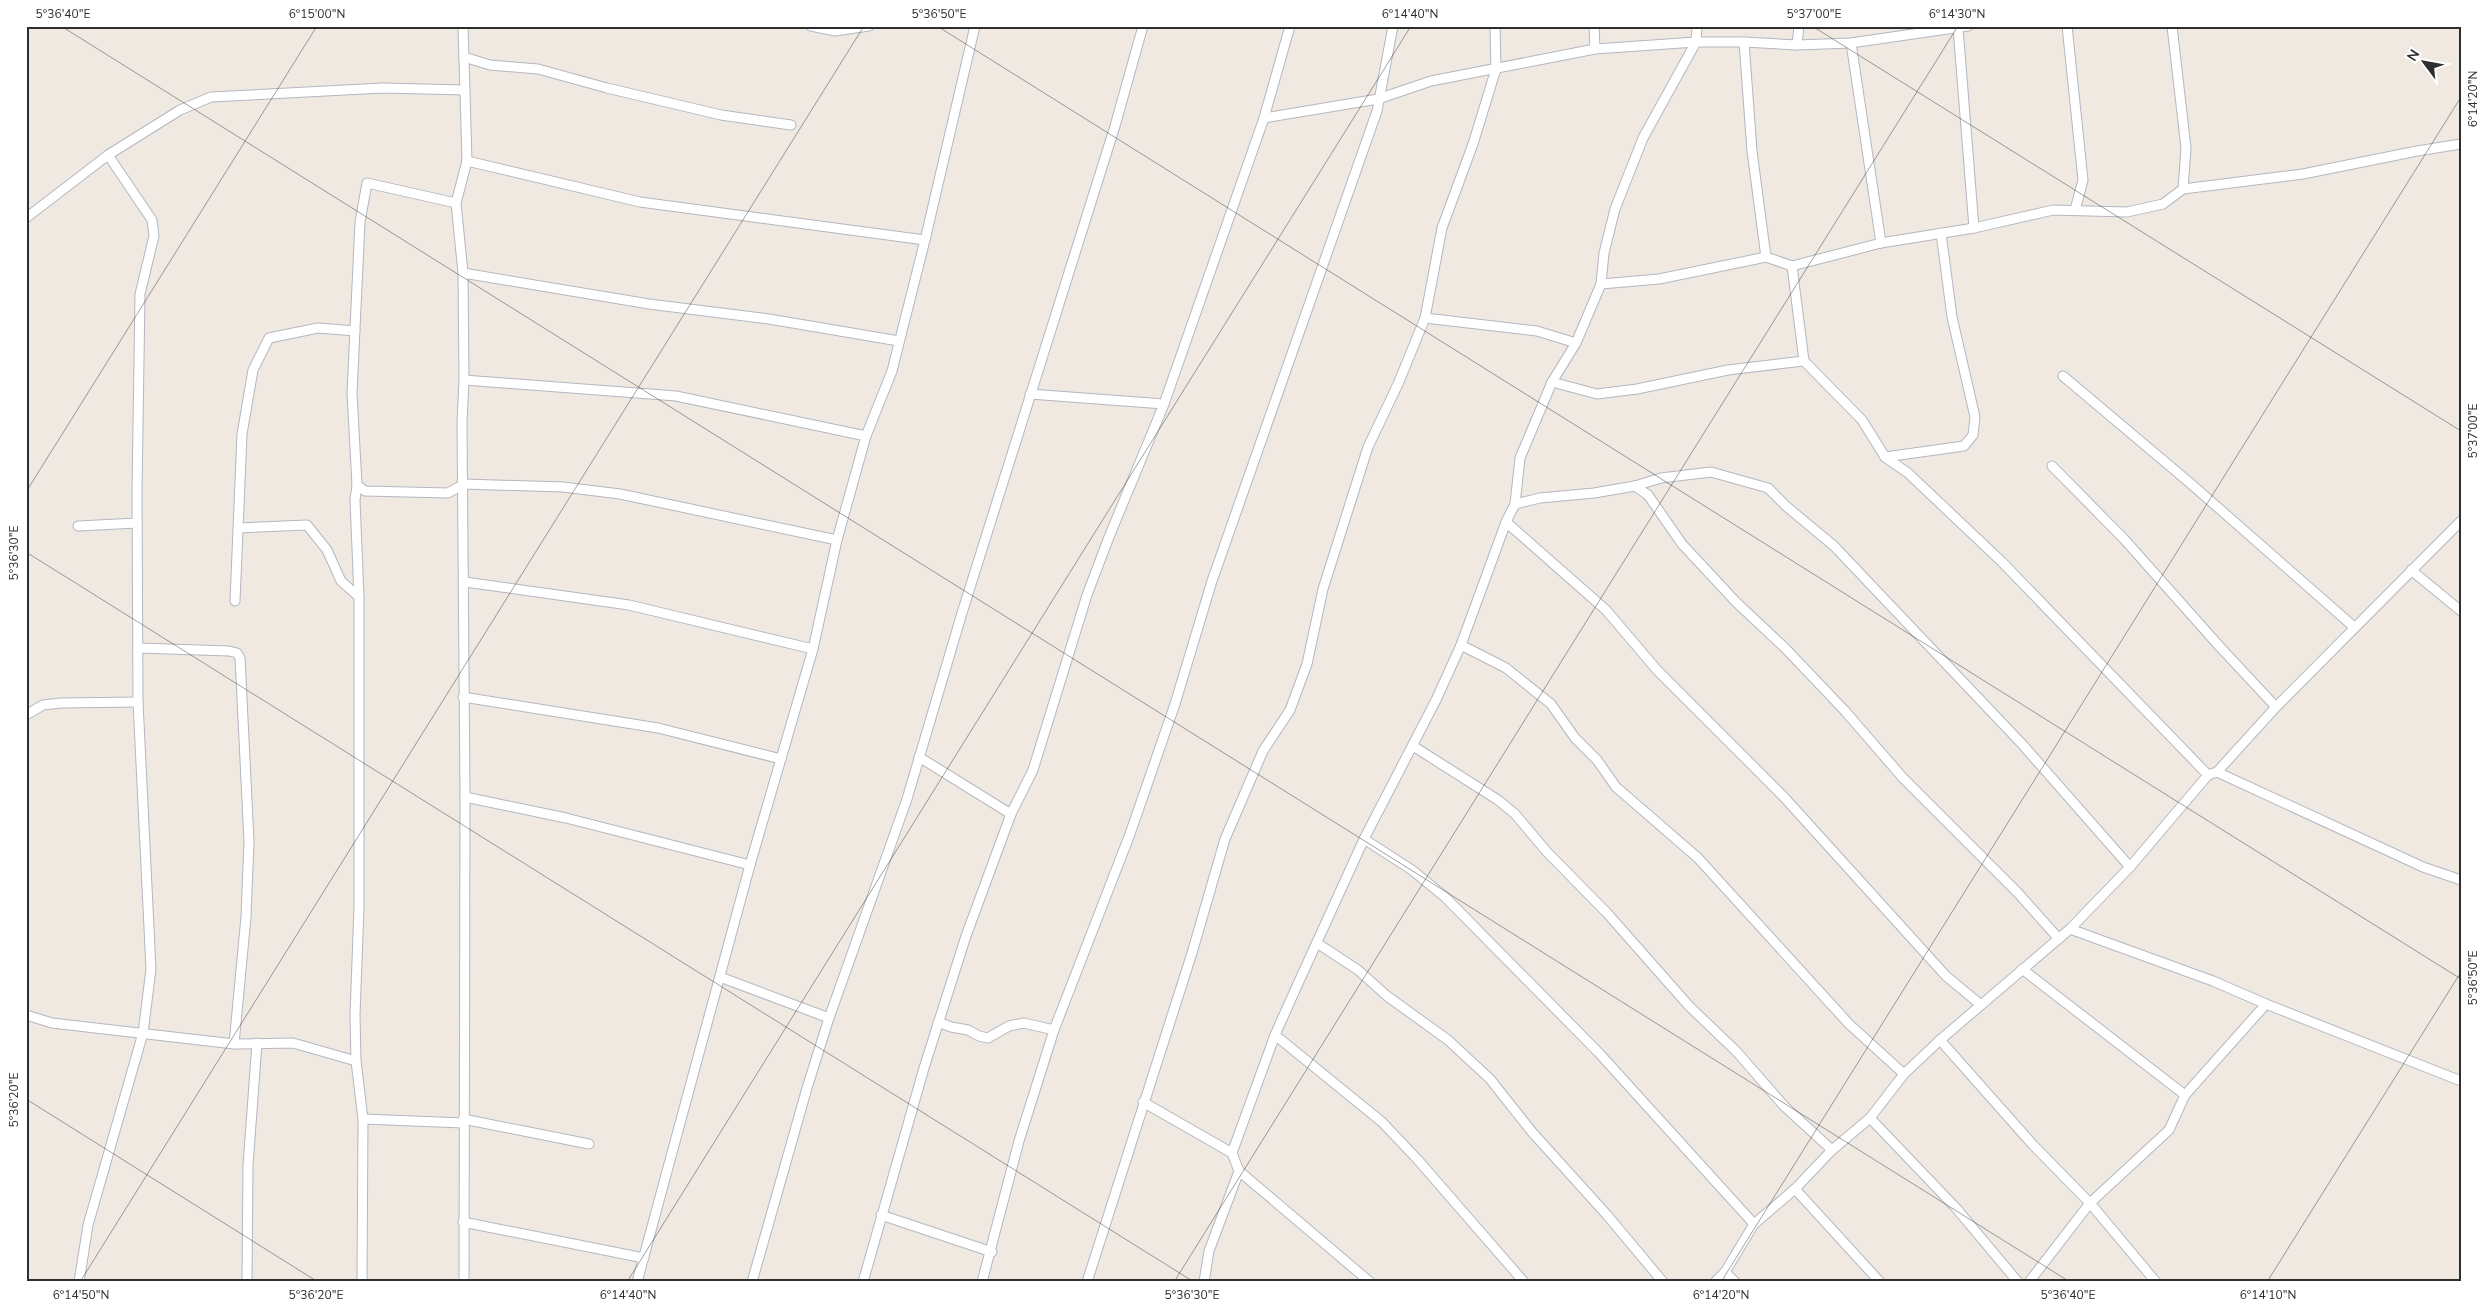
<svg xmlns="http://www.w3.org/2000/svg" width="2487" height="1308" viewBox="0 0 2487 1308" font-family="'Nunito Sans',sans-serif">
<rect width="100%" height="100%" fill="#efe9e1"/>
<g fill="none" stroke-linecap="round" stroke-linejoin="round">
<g stroke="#b4b7c1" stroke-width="11">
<g id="minor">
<polyline points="463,26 467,161 456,203 463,273 464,380 462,422 465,797 464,1282"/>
<polyline points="811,26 835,31 869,26"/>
<polyline points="1594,26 1595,49"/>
<polyline points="1799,26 1797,45 1851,43 1968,26"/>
<polyline points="2067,26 2083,180 2075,210"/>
<polyline points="1958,28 1974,228"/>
<polyline points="1744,42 1752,151 1766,257 1792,266 1881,243 1974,228 2053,210 2127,212 2163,204 2183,189 2186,148 2172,26"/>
<polyline points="1851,43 1881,243"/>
<polyline points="464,57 490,65 538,69 607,88 721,115 791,125"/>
<polyline points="1264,118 1378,99 1431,81 1595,49 1696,42 1744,42 1797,45"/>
<polyline points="467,161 640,202 925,240"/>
<polyline points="2183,189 2303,174 2417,151 2461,144"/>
<polyline points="26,218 108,155 180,110 211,97 383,88 465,90"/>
<polyline points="463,273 649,304 769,319 899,341"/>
<polyline points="1601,284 1659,279 1766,257"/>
<polyline points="1425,318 1537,331 1576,343"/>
<polyline points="1804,361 1862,420 1885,457 1908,473 2002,562 2208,775"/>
<polyline points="2063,376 2190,483 2354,627"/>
<polyline points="464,380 676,396 866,436"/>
<polyline points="1552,382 1597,394 1637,389 1728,370 1804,361 1792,266"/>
<polyline points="1030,394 1164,404"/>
<polyline points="1885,457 1964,446 1973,435 1975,417 1952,317 1941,233"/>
<polyline points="2052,466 2124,539 2220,647 2276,707"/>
<polyline points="357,485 365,491 448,493 464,484 563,487 620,494 837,540"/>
<polyline points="1635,486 1648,495 1682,544 1736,602 1785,648 1845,711 1903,778 2018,893 2059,939"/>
<polyline points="1515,504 1540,498 1594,493 1635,486 1661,478 1711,472 1768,488 1786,506 1834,546 2022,744 2130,867"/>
<polyline points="1506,522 1606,610 1657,670 1783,796 1946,976 1981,1005"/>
<polyline points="78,526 137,523"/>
<polyline points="239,528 307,525 327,550 341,581 359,597"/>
<polyline points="2411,570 2461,611"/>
<polyline points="465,582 629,605 813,649"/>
<polyline points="235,601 242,434 253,370 269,338 318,328 355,331"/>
<polyline points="1461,645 1506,668 1551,704 1575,738 1597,760 1616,787 1698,858 1849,1024 1904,1074"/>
<polyline points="139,648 229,651 237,653 240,658 249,841 246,917 234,1044"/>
<polyline points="463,697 658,728 781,759"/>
<polyline points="26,715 43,705 61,703 138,702"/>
<polyline points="1413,746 1498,800 1515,814 1547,852 1607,913 1689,1006 1736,1051 1784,1106 1832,1150"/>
<polyline points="919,757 1011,814"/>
<polyline points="2217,772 2423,867 2461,880"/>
<polyline points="465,797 566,818 750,865"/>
<polyline points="1364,839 1412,870 1445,897 1599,1053 1754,1224"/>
<polyline points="2070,929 2213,981 2266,1004 2461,1081"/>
<polyline points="1317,943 1358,970 1387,996 1448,1040 1490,1079 1532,1132 1607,1215 1663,1282"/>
<polyline points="2022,969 2185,1095"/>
<polyline points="720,977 829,1018"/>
<polyline points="26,1015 52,1023 234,1044 293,1043 356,1061"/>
<polyline points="938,1022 951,1027 968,1030 979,1036 988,1038 1009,1026 1024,1023 1054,1030"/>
<polyline points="1275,1035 1382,1122 1418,1160 1524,1282"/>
<polyline points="1940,1040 2033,1145 2090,1203 2156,1282"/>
<polyline points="1143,1102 1232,1153"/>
<polyline points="1870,1118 1956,1208 2018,1282"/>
<polyline points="363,1119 463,1123"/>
<polyline points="463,1119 589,1144"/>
<polyline points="1239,1171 1370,1282"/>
<polyline points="1795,1189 1880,1282"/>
<polyline points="881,1215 992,1252"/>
<polyline points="463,1222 644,1258"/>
<polyline points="1725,1272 1735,1282"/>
<polyline points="79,1282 88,1225 143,1033 151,969 138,702 137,492 140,294 154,236 152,220 108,155"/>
<polyline points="247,1282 248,1165 257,1043"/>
<polyline points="362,1282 363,1119 356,1061 355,1015 359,907 359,597 355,500 357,485 352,393 360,222 367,183 456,203"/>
<polyline points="637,1282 750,865 813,649 837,540 866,436 892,371 925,240 975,26"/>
<polyline points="752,1282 807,1088 829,1018 907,799 962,613 1115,126 1143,26"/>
<polyline points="863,1282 924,1068 966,936 1011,814 1033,770 1087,595 1109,537 1164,404 1264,118 1290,26"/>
<polyline points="982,1282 1019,1141 1054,1030 1130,834 1175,704 1212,581 1377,111 1393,26"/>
<polyline points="1087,1282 1192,953 1225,839 1263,751 1290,710 1307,664 1323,589 1368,447 1398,384 1425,318 1442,228 1473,144 1496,69 1495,26"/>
<polyline points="1204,1282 1209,1251 1239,1171 1232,1153 1275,1035 1296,988 1364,839 1436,700 1461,645 1506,522 1515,504 1520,458 1552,382 1576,343 1601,284 1604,253 1615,209 1643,138 1696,42 1697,26"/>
<polyline points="1715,1282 1725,1272 1754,1224 1795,1189 1832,1150 1870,1118 1904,1074 1940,1040 2070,929 2130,867 2208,775 2217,772 2276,707 2461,521"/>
<polyline points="2029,1282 2090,1203 2169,1130 2185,1095 2266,1004"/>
</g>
</g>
<use href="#minor" stroke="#fff" stroke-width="9"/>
</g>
<path fill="none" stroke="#2e2e2e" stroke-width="1" stroke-opacity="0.45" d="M61 26 2070 1282M937 26 2461 979M1812 26 2461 431M26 492 317 26M26 552 1194 1282M26 1099 318 1282M80 1282 864 26M627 1282 1411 26M1174 1282 1958 26M1721 1282 2461 97M2267 1282 2461 972"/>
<rect width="2487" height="1308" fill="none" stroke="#ffffff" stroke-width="55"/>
<g transform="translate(2424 62) rotate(302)" stroke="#ffffff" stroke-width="4" paint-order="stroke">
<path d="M0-4L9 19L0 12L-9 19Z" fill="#2e2e2e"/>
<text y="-8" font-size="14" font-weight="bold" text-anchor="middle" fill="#2e2e2e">N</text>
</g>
<rect x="28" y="28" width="2432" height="1252" fill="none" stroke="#2e2e2e" stroke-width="2"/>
<g font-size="12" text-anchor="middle" fill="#2e2e2e">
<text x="63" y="18">5°36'40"E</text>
<text x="317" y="18">6°15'00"N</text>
<text x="939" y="18">5°36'50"E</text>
<text x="1410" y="18">6°14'40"N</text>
<text x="1814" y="18">5°37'00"E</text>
<text x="1957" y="18">6°14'30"N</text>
<text transform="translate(2473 99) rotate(-90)" y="4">6°14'20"N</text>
<text transform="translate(2473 431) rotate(-90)" y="4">5°37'00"E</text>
<text transform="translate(14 553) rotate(-90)" y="4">5°36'30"E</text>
<text transform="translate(2473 978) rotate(-90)" y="4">5°36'50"E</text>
<text transform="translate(14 1100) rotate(-90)" y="4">5°36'20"E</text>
<text x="81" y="1299">6°14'50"N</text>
<text x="316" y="1299">5°36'20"E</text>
<text x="628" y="1299">6°14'40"N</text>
<text x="1192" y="1299">5°36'30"E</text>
<text x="1721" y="1299">6°14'20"N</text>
<text x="2068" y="1299">5°36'40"E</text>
<text x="2268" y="1299">6°14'10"N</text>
</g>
</svg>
